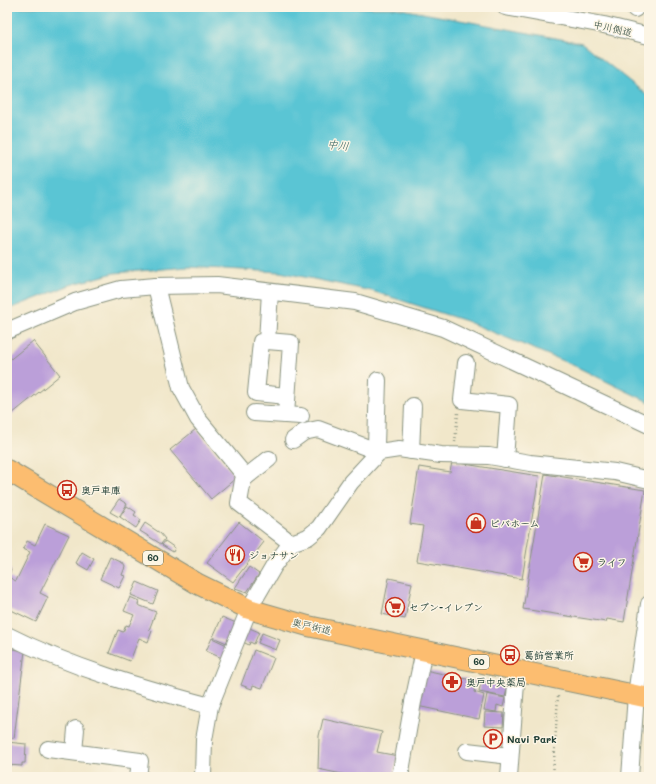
<svg xmlns="http://www.w3.org/2000/svg" width="656" height="784" viewBox="0 0 656 784" font-family="Mali,'Klee One',sans-serif">
<rect width="100%" height="100%" fill="#fcf5e5"/>
<filter id="ink" filterUnits="userSpaceOnUse"><feTurbulence type="fractalNoise" baseFrequency=".025" numOctaves="2"/><feDisplacementMap in="SourceGraphic" scale="8" xChannelSelector="R" yChannelSelector="G"/><feConvolveMatrix kernelMatrix="1 2 1 2 8 2 1 2 1" color-interpolation-filters="sRGB"/></filter>
<filter id="wash" filterUnits="userSpaceOnUse"><feTurbulence type="fractalNoise" baseFrequency=".012" numOctaves="4" result="noise"/><feDisplacementMap in="SourceGraphic" scale="16" xChannelSelector="R" yChannelSelector="G"/><feGaussianBlur stdDeviation="0.9" result="paint"/><feColorMatrix in="noise" values="0 0 0 0 0 0 0 0 0 0 0 0 0 0 0 0 0 1.4 0 .05"/><feComposite in="paint" operator="in"/></filter>
<g filter="url(#wash)">
<rect width="100%" height="100%" fill="#f1e7ca"/>
<polygon fill="#5ac5d4" stroke="#3c8184" points="7,7 396,8 582,43 649,97 649,402 575,366 466,321 372,291 280,272 187,267 114,273 70,285 7,310"/>
<g id="blocks">
<g fill="#bb9fd9">
<polygon points="33,341 60,375 7,418 7,362"/>
<polygon points="196,429 236,478 211,499 170,450"/>
<polygon points="452,462 539,476 522,579 417,561 423,526 410,524 419,467 450,472"/>
<polygon points="545,474 645,490 624,622 607,619 606,622 523,609"/>
<polygon points="119,499 127,504 119,517 110,512"/>
<polygon points="127,506 136,512 134,515 141,520 136,528 120,517"/>
<polygon points="239,522 264,542 233,582 207,563"/>
<polygon points="145,523 160,533 165,539 161,544 140,531"/>
<polygon points="45,524 69,535 40,593 48,597 36,622 7,608 7,568 11,570 8,577 16,581 30,552 23,549 27,541 35,545"/>
<polygon points="165,541 175,548 173,552 162,545"/>
<polygon points="82,552 94,559 88,570 76,563"/>
<polygon points="110,557 123,563 125,567 122,575 125,576 119,588 100,579"/>
<polygon points="249,567 259,574 247,592 235,588"/>
<polygon points="389,578 412,583 405,619 382,614"/>
<polygon points="137,582 158,591 153,604 131,595"/>
<polygon points="130,597 139,601 138,605 156,612 149,630 152,631 148,642 139,638 130,661 109,653 118,630 123,632 126,625 129,626 134,615 124,611"/>
<polygon points="222,617 236,623 229,644 213,637"/>
<polygon points="247,627 259,632 254,644 250,642 249,645 241,641"/>
<polygon points="262,633 280,640 276,650 258,643"/>
<polygon points="212,638 229,646 224,659 206,651"/>
<polygon points="7,648 25,651 14,738 7,738"/>
<polygon points="254,650 274,658 262,688 253,685 252,689 241,685"/>
<polygon points="425,670 476,681 474,692 484,695 479,719 417,706"/>
<polygon points="481,681 508,686 505,697 479,692"/>
<polygon points="487,694 505,698 503,707 497,705 496,712 484,710"/>
<polygon points="485,712 504,713 503,727 484,726"/>
<polygon points="323,719 382,732 377,752 398,756 393,777 356,777 318,769 319,736"/>
<polygon points="7,742 26,744 25,763 22,763 22,766 7,765"/>
</g>
</g>
</g>
<g filter="url(#ink)">
<use href="#blocks" fill-opacity="0" stroke="#88927f" stroke-width="1"/>
<g fill="none" stroke-linecap="round" stroke-linejoin="round">
<g stroke="#88927f" stroke-width="18">
<g id="minor">
<polyline points="505,7 604,25 649,36"/>
<polyline points="635,9 636,7"/>
<polyline points="156,286 181,388 198,419 246,477 243,480 239,503 291,543"/>
<polyline points="270,292 267,341 261,342 256,393 287,396"/>
<polyline points="7,331 75,302 121,289 156,286 217,285 355,302 443,328 649,425"/>
<polyline points="267,341 291,343 286,415"/>
<polyline points="466,363 462,400 509,405 505,459"/>
<polyline points="378,380 376,446 379,452"/>
<polyline points="254,413 301,416"/>
<polyline points="293,440 304,432 318,429 379,452"/>
<polyline points="411,451 413,406"/>
<polyline points="246,477 269,459"/>
<path d="M7 635C72 668 140 687 210 706"/>
<polyline points="48,749 140,761 138,777"/>
<polyline points="467,751 510,756"/>
<polyline points="74,752 76,729"/>
<polyline points="203,777 204,740 210,706 249,609 274,566 291,543 308,537 319,528 351,482 379,452 399,449 441,455 489,456 530,463 615,472 649,480"/>
<polyline points="400,777 413,702 424,651"/>
<polyline points="509,777 517,670"/>
<polyline points="630,777 636,695 649,604"/>
</g>
</g>
<g stroke="#88927f" stroke-width="22">
<polyline id="major" points="7,470 198,584 249,609 308,626 649,698"/>
</g>
<g stroke="#88927f" stroke-width="2.5" stroke-dasharray="1 3" stroke-linecap="butt">
<polyline points="455,442 458,413"/>
<polyline points="553,777 558,696"/>
</g>
<use href="#minor" stroke="#fff" stroke-width="16"/>
<use href="#major" stroke="#fcbd6f" stroke-width="20"/>
</g>
</g>
<defs>
<g id="bus-ring" transform="scale(1)"><circle r="9.5" fill="#fcf5e5" stroke="#c8321e" stroke-width="1.5"/><path d="M-5-6H5V4H4V6H2V4H-2V6H-4V4H-5ZM-3.5-4V0h7V-4ZM-3.5 1.2v1.5H-2V1.2ZM2 1.2v1.5H3.5V1.2Z" fill="#c8321e"/></g>
<g id="shop-ring" transform="scale(1)"><circle r="9.5" fill="#fcf5e5" stroke="#c8321e" stroke-width="1.5"/><path d="M-5-2.5h2.3a2.7 3.5 0 0 1 5.4 0H5L5.5 6h-11ZM-1.5-2.5h3a1.5 2.3 0 0 0-3 0Z" fill="#c8321e"/></g>
<g id="restaurant-ring" transform="scale(1)"><circle r="9.5" fill="#fcf5e5" stroke="#c8321e" stroke-width="1.5"/><path d="M-5-6h1v4h1v-4h1v4h1v-4h1v5L-1.5 .5V6h-2V.5L-5-1ZM5-6V6H3V1.5H1.5Q1.5-4 5-6Z" fill="#c8321e"/></g>
<g id="supermarket-ring" transform="scale(1)"><circle r="9.5" fill="#fcf5e5" stroke="#c8321e" stroke-width="1.5"/><path d="M-6-5.5h2.5l.6 2H6L4.5 2H-2.5L-4.4-4H-6ZM-1.5 3.2a1.3 1.3 0 1 0 .1 0ZM3 3.2a1.3 1.3 0 1 0 .1 0Z" fill="#c8321e"/></g>
<g id="pharmacy-ring" transform="scale(1)"><circle r="9.5" fill="#fcf5e5" stroke="#c8321e" stroke-width="1.5"/><path d="M-2-6h4v4h4v4h-4v4h-4v-4h-4v-4h4Z" fill="#c8321e"/></g>
<g id="parking-ring" transform="scale(1)"><circle r="9.5" fill="#fcf5e5" stroke="#c8321e" stroke-width="1.5"/><path d="M-3.5-5.5H1a3.5 3.5 0 0 1 0 7H-1V5.5H-3.5ZM-1-3.4V-.6H.8a1.4 1.4 0 0 0 0-2.8Z" fill="#c8321e"/></g>
</defs>
<g fill-rule="evenodd">
<use href="#bus-ring" x="67" y="490"/>
<use href="#shop-ring" x="476" y="523"/>
<use href="#restaurant-ring" x="235" y="555"/>
<use href="#supermarket-ring" x="583" y="562"/>
<use href="#supermarket-ring" x="395" y="607"/>
<use href="#bus-ring" x="510" y="655"/>
<use href="#pharmacy-ring" x="452" y="682"/>
<use href="#parking-ring" x="493" y="739"/>
</g>
<g text-anchor="middle" stroke-width="3" stroke-linejoin="round" paint-order="stroke">
<g fill="#fcf5e5" stroke="#617469" stroke-width="1">
<rect x="143" y="551" width="20" height="14" rx="3"/>
<rect x="469" y="655" width="20" height="14" rx="3"/>
</g>
<g font-size="9" font-weight="bold" fill="#1f3d34">
<text x="153" y="561">60</text>
<text x="479" y="665">60</text>
</g>
<g font-size="10" fill="#1f3d34" stroke="#fcf5e5">
<text transform="translate(613 28) rotate(13)" y="4">中川側道</text>
<text transform="translate(312 626) rotate(13)" y="4">奥戸街道</text>
</g>
<g font-size="10" font-weight="bold" fill="#1f3d34" stroke="#fcf5e5" text-anchor="start">
<text x="81" y="494">奥戸車庫</text>
<text x="490" y="527">ビバホーム</text>
<text x="249" y="559">ジョナサン</text>
<text x="597" y="566">ライフ</text>
<text x="409" y="611">セブン-イレブン</text>
<text x="524" y="659">葛飾営業所</text>
<text x="466" y="686">奥戸中央薬局</text>
<text x="507" y="743">Navi Park</text>
</g>
<g font-size="11" font-style="italic" fill="#2e5f5c" stroke="#fcf5e5">
<text transform="translate(338 145) rotate(7)" y="4">中川</text>
</g>
</g>
<rect width="656" height="784" fill="none" stroke="#fcf5e5" stroke-width="24"/>
</svg>
